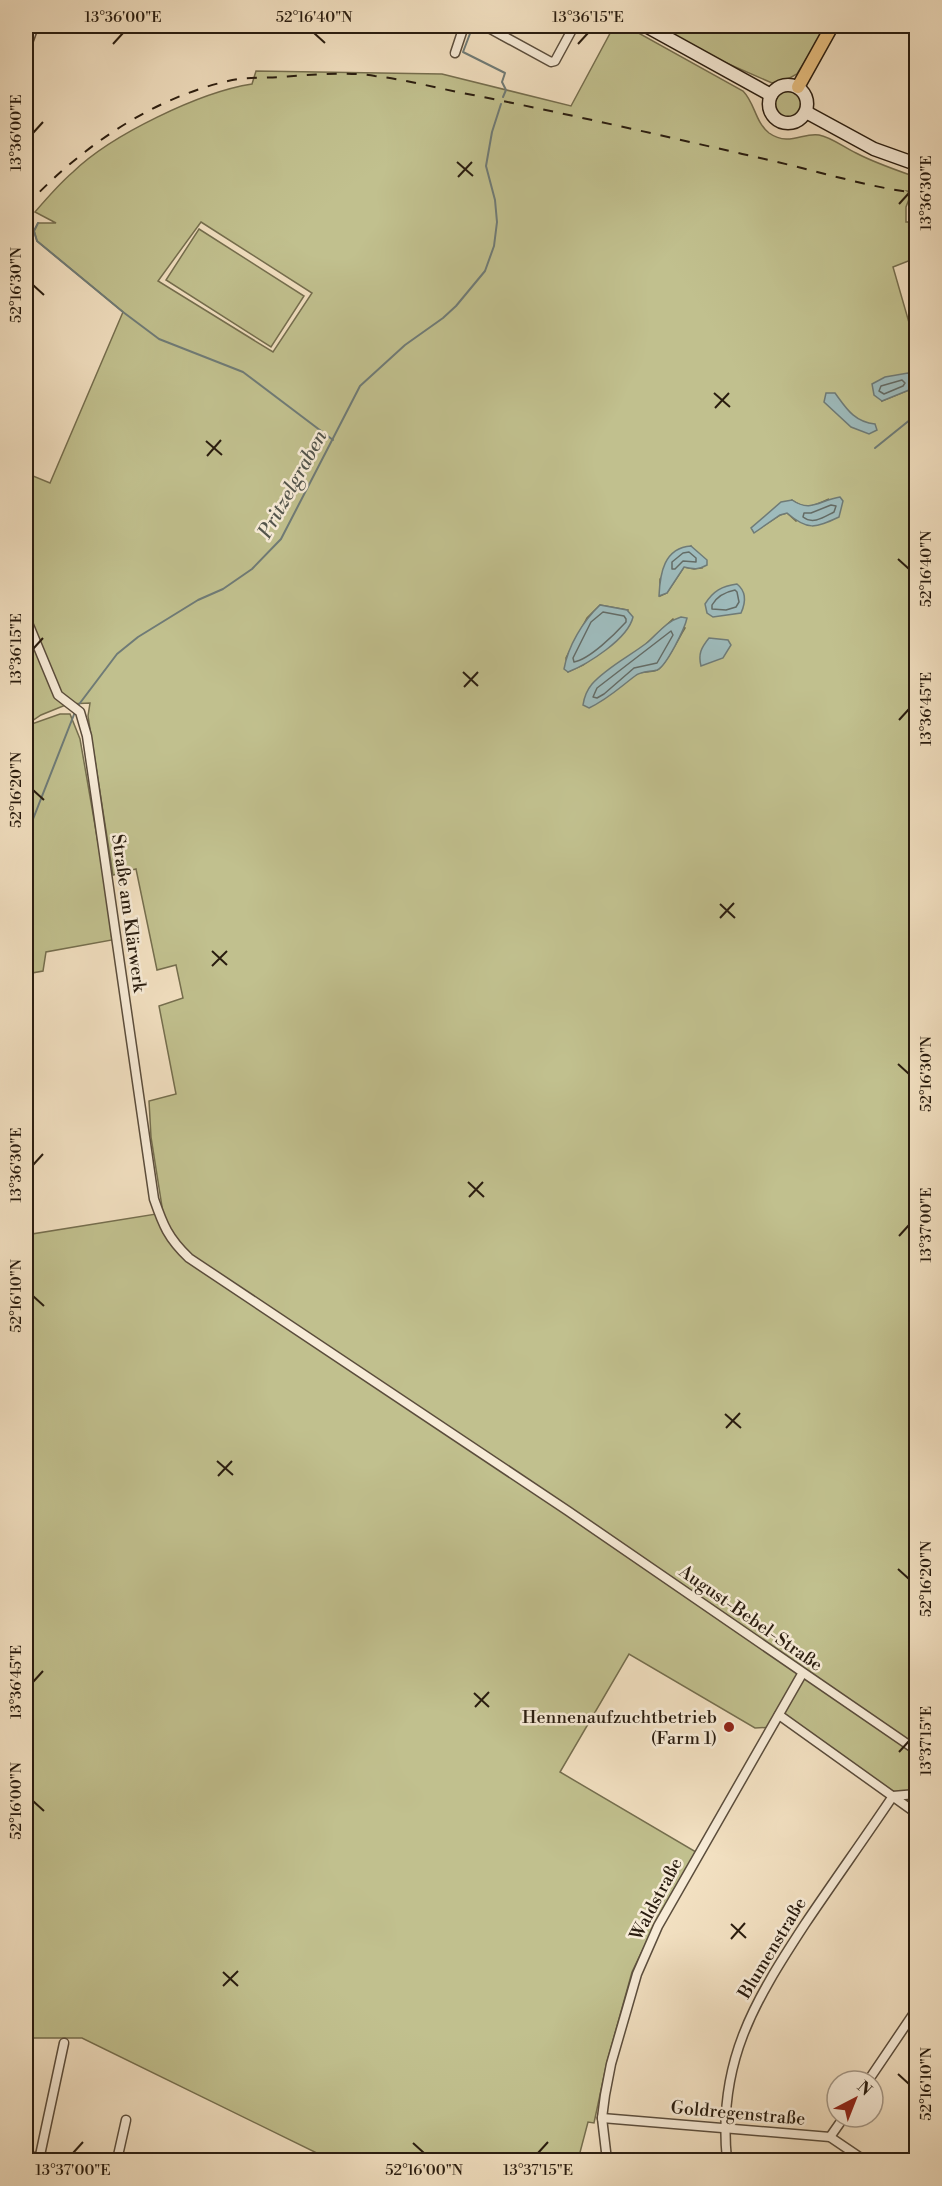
<svg xmlns="http://www.w3.org/2000/svg" width="942" height="2186" viewBox="0 0 942 2186" font-family="'Libre Bodoni',serif">
<rect width="100%" height="100%" fill="#f2e0c1"/>
<filter id="stains"><feTurbulence type="fractalNoise" baseFrequency=".00333" numOctaves="4"/><feColorMatrix values="0 0 0 0 .2 0 0 0 0 .09 0 0 0 0 .02 0 0 0 .5 -.17"/></filter>
<radialGradient id="worn" r=".72"><stop offset=".6" stop-color="#630" stop-opacity="0"/><stop offset="1" stop-color="#630" stop-opacity=".3"/></radialGradient>
<g fill="#c1c08e" stroke="#756e4e" stroke-width="1.5" fill-rule="evenodd">
<path d="M614 26H626L743 91C755 103 755 122 769 133 789 147 803 132 819 135 831 137 845 148 856 153 875 163 896 170 916 177V192L907 191 911 194 906 207V222H916V258L893 267 914 340 916 339V1809L783 1715 775 1727 755 1728 629 1654 560 1772 696 1852 661 1912 632 1972 607 2062 594 2123 588 2122 578 2160H331L82 2038H26V1235L163 1213 151 1137 149 1101 176 1094 159 1006 183 998 176 965 157 970 136 869 113 875 88 716 90 703 68 704 41 715 26 725V473L50 483 123 312 37 241 34 231 38 223H56L35 212C47 198 59 184 73 172 111 135 200 92 252 84L256 71 442 74 571 106ZM201 222 312 293 273 352 158 281ZM891 377 914 388 882 401 885 378ZM829 499 796 521 787 513 780 515 754 532 792 500C808 511 813 506 829 499ZM691 546 702 568 694 569 684 567 667 593 660 596V579ZM600 605 628 610 612 644 583 665 568 672 566 658 587 618ZM673 619 685 628C679 637 665 667 657 670 652 672 644 672 637 673L647 643Z"/>
<polygon points="655,26 827,26 797,74 786,80 772,83 708,55"/>
<circle cx="789" cy="104" r="14"/>
<polygon points="199,229 304,296 271,347 166,280"/>
<polygon points="60,714 70,714 80,739 104,877 112,940 46,952 43,971 26,974 26,726"/>
</g>
<g fill="#9ebbbc" stroke="#6f7b77" stroke-width="1.5">
<polygon points="908,373 916,376 914,388 882,401 874,395 872,384 885,377"/>
<path d="M826 393H835C846 408 854 422 875 424L877 430 869 434 851 427 824 402Z"/>
<path d="M840 497 843 501 839 517C815 528 808 531 787 513L780 515 754 533 751 528 781 502 792 500C811 513 820 500 840 497Z"/>
<path d="M691 546 707 560V565C699 570 693 569 684 567L667 593 659 596C660 573 664 548 691 546Z"/>
<path d="M737 584C747 592 746 602 741 613L713 617 707 613 705 604C713 591 722 586 737 584Z"/>
<path d="M600 605 627 610 633 617C628 639 588 664 568 672L564 669C568 646 583 621 600 605Z"/>
<path d="M681 617 687 618C685 628 666 667 657 670 650 672 641 671 635 676 619 688 608 699 589 708L583 705C584 698 587 690 592 684 607 667 630 656 648 642 658 633 667 621 681 617Z"/>
<path d="M709 638 728 640 731 645 723 658 701 666C698 654 701 648 709 638Z"/>
</g>
<g fill="none" stroke-linecap="round" stroke-linejoin="round">
<g stroke="#646c66" stroke-width="1.5">
<polygon points="902,380 905,383 903,386 884,394 879,391 881,386"/>
<path d="M831 505 836 506 834 512C824 517 813 525 803 517L804 513H811Z"/>
<polygon points="683,553 689,552 696,558 696,562 683,561 675,569 672,569 672,562"/>
<path d="M735 590 737 592 739 602 736 607 726 610 712 609V605C717 596 725 592 735 590Z"/>
<path d="M603 612 624 616 626 619V622C615 634 590 659 574 662L573 658 591 622Z"/>
<polygon points="671,631 673,635 657,663 634,668 604,694 597,698 593,697 597,688"/>
</g>
<g stroke="#6f7b77" stroke-width="2">
<polyline points="471,31 463,52 505,73 502,82 506,90 503,97"/>
<polyline points="38,223 34,231 37,241 123,312 159,339 243,372 333,440"/>
<polyline points="875,448 916,415"/>
<polyline points="77,707 117,654 138,637 198,600 223,589 252,569 281,539 360,386 405,345 443,318 456,306 485,271 494,246 497,222 495,200 486,166 492,132 501,104"/>
<polyline points="26,837 75,712"/>
</g>
<g stroke="#5b4d3c" stroke-width="11">
<g id="minor">
<polyline points="485,26 551,62 555,61 574,26"/>
<polyline points="502,35 507,26"/>
<polyline points="26,48 34,26"/>
<polyline points="455,53 464,26"/>
<path d="M26 618 58 695 80 712 87 736 154 1199C163 1225 168 1238 189 1258L568 1511 916 1750"/>
<polyline points="779,1715 916,1813"/>
<polyline points="868,2081 916,2010"/>
<polyline points="602,2118 830,2137 864,2160"/>
<polyline points="830,2137 844,2117"/>
<polyline points="26,2156 60,2160"/>
<polyline points="39,2160 64,2043"/>
<polyline points="117,2160 126,2120"/>
<polyline points="607,2160 602,2118 605,2095 611,2064 637,1974 658,1926 802,1674"/>
<path d="M727 2160C717 2063 754 2002 805 1924 834 1881 864 1839 893 1796L916 1794"/>
</g>
</g>
<g stroke="#291c0f" stroke-width="15">
<g id="secondary">
<polyline points="646,26 771,95"/>
<circle cx="788" cy="104" r="19"/>
<polyline points="806,112 874,149 916,164"/>
</g>
</g>
<g stroke="#291c0f" stroke-width="15">
<polyline id="primary" points="798,87 832,26"/>
</g>
<use href="#minor" stroke="#f7ebd7" stroke-width="8"/>
<use href="#secondary" stroke="#f7ebd7" stroke-width="12"/>
<use href="#primary" stroke="#e9c080" stroke-width="12"/>
<path stroke="#291c0f" stroke-width="2" stroke-dasharray="10 10" stroke-linecap="butt" d="M26 206C80 148 150 99 228 81 245 77 263 78 280 77 312 75 344 71 375 76 408 80 440 89 473 95 573 115 673 138 773 161 821 172 868 187 916 193"/>
</g>
<path fill="none" stroke="#291c0f" stroke-width="2" d="M314 33 325 43M113 44 123 33M578 44 588 33M33 133 43 122M457 162 473 176M458 177 472 162M899 204 909 193M33 285 44 295M714 393 730 407M715 408 729 393M206 441 222 455M207 456 221 440M898 559 909 569M33 649 43 638M463 672 478 686M464 687 478 672M899 720 909 709M33 790 44 800M720 904 735 918M720 918 734 903M212 951 227 965M212 966 227 951M898 1064 909 1074M33 1165 43 1154M468 1182 484 1197M469 1197 483 1182M899 1236 909 1225M33 1296 44 1306M725 1414 741 1428M726 1428 740 1413M217 1461 233 1475M218 1476 232 1461M898 1569 909 1579M33 1682 43 1671M474 1693 489 1707M475 1707 489 1692M899 1752 909 1741M33 1801 44 1811M731 1924 746 1938M731 1939 745 1923M223 1972 238 1986M223 1986 238 1971M898 2074 909 2084M413 2143 424 2153M73 2153 83 2142M538 2153 548 2142"/>
<circle fill="#8f2418" stroke="#f7ebd7" stroke-width="2" cx="729" cy="1727" r="6"/>
<g text-anchor="middle" stroke-width="5" stroke-linejoin="round" paint-order="stroke">
<g font-size="18" fill="#291c0f" stroke="#f7ebd7">
<text transform="translate(129 913) rotate(82)" y="6">Straße am Klärwerk</text>
<text transform="translate(751 1618) rotate(35)" y="6">August-Bebel-Straße</text>
<text transform="translate(656 1899) rotate(-62)" y="6">Waldstraße</text>
<text transform="translate(772 1948) rotate(-59)" y="6">Blumenstraße</text>
<text transform="translate(738 2113) rotate(5)" y="6">Goldregenstraße</text>
</g>
<g font-size="18" fill="#291c0f" stroke="#f7ebd7" text-anchor="end">
<text x="717" y="1723">Hennenaufzuchtbetrieb<tspan x="717" dy="21">(Farm 1)</tspan></text>
</g>
<g font-size="20" font-style="italic" fill="#52544c" stroke="#f7ebd7">
<text transform="translate(292 484) rotate(-61)" y="7">Pritzelgraben</text>
</g>
</g>
<rect width="942" height="2186" fill="none" stroke="#f2e0c1" stroke-width="66"/>
<g transform="translate(855 2099) rotate(42)"><circle r="28" fill="#f7ebd7" stroke="#a59887" stroke-width="1.5"/>
<path d="M0-4.5L10 22L0 15L-10 22Z" fill="#8f2418"/>
<text y="-9" font-size="16" font-weight="bold" text-anchor="middle" fill="#291c0f">N</text>
</g>
<rect x="33" y="33" width="876" height="2120" fill="none" stroke="#291c0f" stroke-width="2"/>
<g font-size="15" text-anchor="middle" fill="#291c0f">
<text x="123" y="22">13°36'00"E</text>
<text x="314" y="22">52°16'40"N</text>
<text x="588" y="22">13°36'15"E</text>
<text transform="translate(16 133) rotate(-90)" y="5">13°36'00"E</text>
<text transform="translate(926 193) rotate(-90)" y="5">13°36'30"E</text>
<text transform="translate(16 285) rotate(-90)" y="5">52°16'30"N</text>
<text transform="translate(926 569) rotate(-90)" y="5">52°16'40"N</text>
<text transform="translate(16 649) rotate(-90)" y="5">13°36'15"E</text>
<text transform="translate(926 709) rotate(-90)" y="5">13°36'45"E</text>
<text transform="translate(16 790) rotate(-90)" y="5">52°16'20"N</text>
<text transform="translate(926 1074) rotate(-90)" y="5">52°16'30"N</text>
<text transform="translate(16 1165) rotate(-90)" y="5">13°36'30"E</text>
<text transform="translate(926 1225) rotate(-90)" y="5">13°37'00"E</text>
<text transform="translate(16 1296) rotate(-90)" y="5">52°16'10"N</text>
<text transform="translate(926 1579) rotate(-90)" y="5">52°16'20"N</text>
<text transform="translate(16 1682) rotate(-90)" y="5">13°36'45"E</text>
<text transform="translate(926 1741) rotate(-90)" y="5">13°37'15"E</text>
<text transform="translate(16 1801) rotate(-90)" y="5">52°16'00"N</text>
<text transform="translate(926 2084) rotate(-90)" y="5">52°16'10"N</text>
<text x="73" y="2175">13°37'00"E</text>
<text x="424" y="2175">52°16'00"N</text>
<text x="538" y="2175">13°37'15"E</text>
</g>
<rect width="100%" height="100%" filter="url(#stains)"/>
<rect width="100%" height="100%" fill="url(#worn)"/>
</svg>
